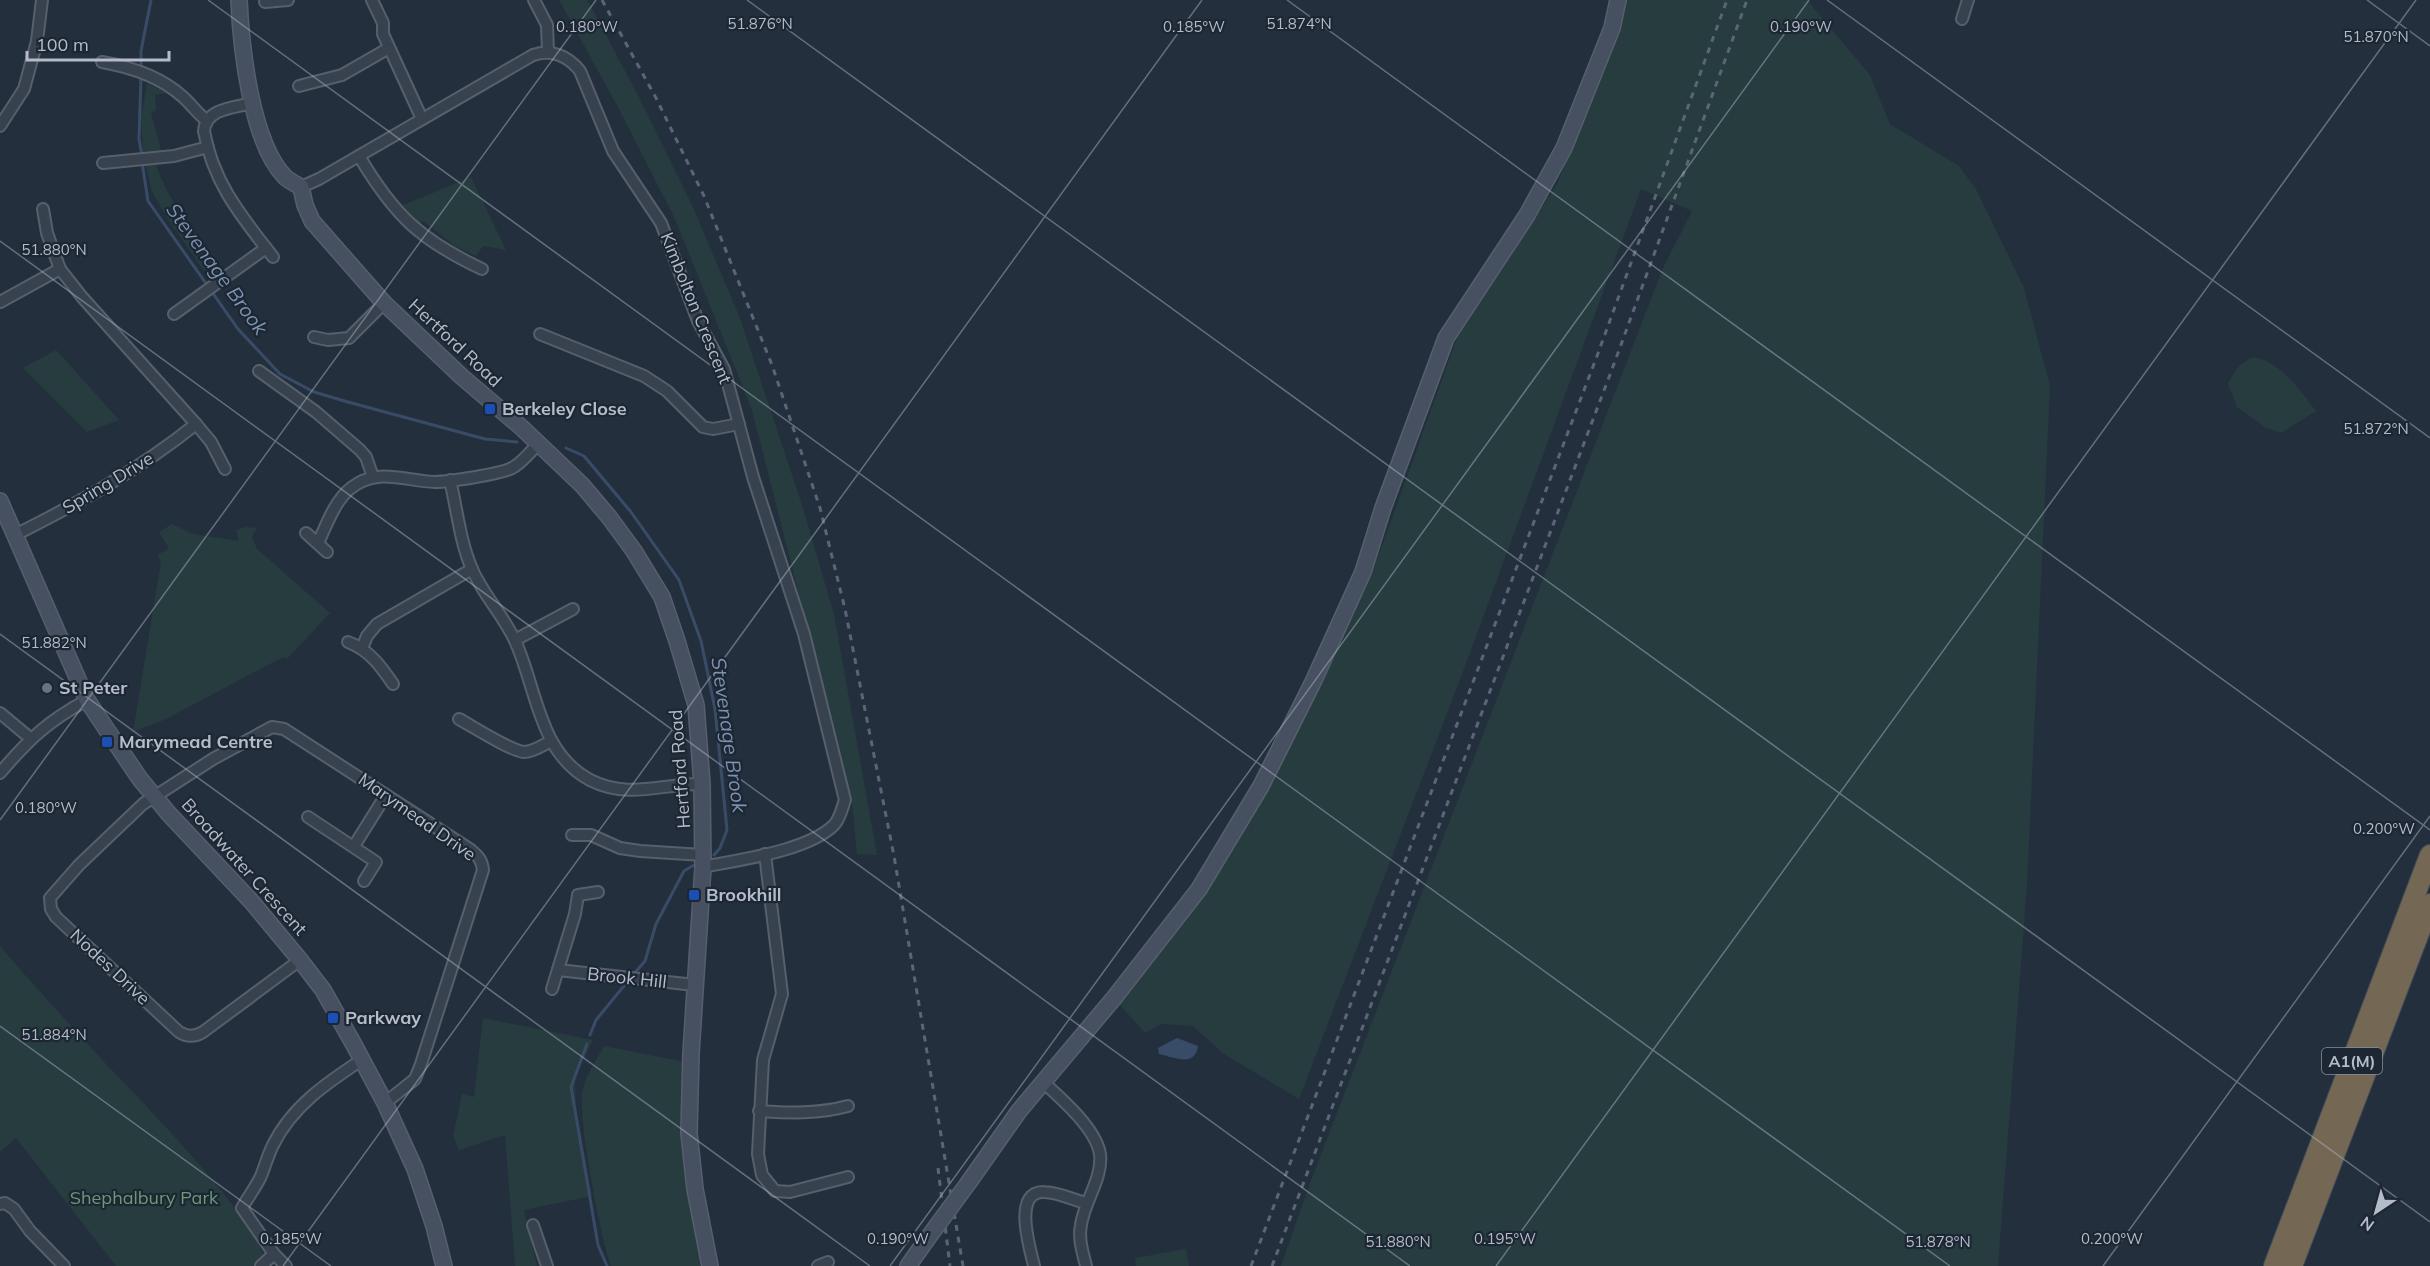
<svg xmlns="http://www.w3.org/2000/svg" width="2430" height="1266" viewBox="0 0 2430 1266" font-family="Mulish,sans-serif">
<rect width="100%" height="100%" fill="#242f3e"/>
<g fill="#263c3f">
<polygon points="559,0 587,0 590,5 640,99 692,205 740,318 802,505 834,614 877,855 857,854 852,803 752,410 675,219 620,111"/>
<polygon points="1625,0 1807,0 1870,75 1890,124 1959,166 1976,189 2024,288 2050,386 2027,885 1998,1266 1281,1266 1310,1183 1663,268 1692,211 1641,189 1461,677 1299,1099 1224,1054 1193,1026 1162,1024 1145,1033 1120,1005 1205,895 1267,791 1371,576 1457,338 1557,184 1609,57"/>
<polygon points="147,83 167,93 155,95 156,110 151,113 161,150 143,152 141,120"/>
<path d="M146 165H156C170 205 198 239 223 272L211 281 166 216 152 192Z"/>
<polygon points="471,177 506,250 483,246 476,256 455,246 423,221 417,225 401,206"/>
<polygon points="56,350 119,420 87,432 23,368"/>
<path d="M2254 357C2282 363 2299 389 2316 411L2281 433 2266 428 2237 407 2228 384C2234 371 2240 362 2254 357Z"/>
<polygon points="172,524 193,534 239,541 236,530 246,527 257,528 252,537 257,549 330,613 287,659 283,657 166,719 133,732 161,562 157,555 169,549 159,532"/>
<path d="M0 946C35 987 71 1026 107 1065 134 1093 266 1228 263 1259L257 1266H116L16 1138 0 1152Z"/>
<polygon points="483,1018 593,1040 575,1078 576,1107 592,1196 524,1210 537,1266 515,1266 505,1135 459,1150 453,1136 462,1094 474,1097"/>
<path d="M604 1046 685 1062 681 1127 702 1266H611C601 1241 576 1110 583 1088 587 1074 597 1059 604 1046Z"/>
<polygon points="1186,1249 1189,1266 1136,1266 1135,1258"/>
</g>
<path fill="#394c67" d="M1177 1038 1198 1046C1195 1068 1174 1057 1159 1054L1158 1048Z"/>
<g fill="none" stroke-linecap="round" stroke-linejoin="round">
<g stroke="#394c67" stroke-width="3">
<polyline points="141,69 141,51 151,0"/>
<polyline points="141,76 139,139 142,156"/>
<polyline points="142,162 148,201 238,329 280,374 314,392 348,402 485,439 517,442"/>
<polyline points="566,448 584,456 631,512 679,580 701,641 715,709 727,830 720,848 714,855"/>
<polyline points="633,975 645,961 656,924 684,871 694,865"/>
<polyline points="590,1035 596,1020 628,981"/>
<polyline points="587,1044 571,1087 598,1245 607,1266"/>
</g>
<g stroke="#565f6c" stroke-width="14">
<g id="street">
<polyline points="372,0 383,23 383,34 422,119"/>
<polyline points="534,0 547,25 548,52"/>
<polyline points="265,2 288,0"/>
<polyline points="1962,19 1968,0"/>
<path d="M102 62C131 67 160 76 183 97 191 104 197 113 206 120"/>
<polyline points="299,86 342,75 389,48"/>
<path d="M252 103C234 108 206 108 204 131 213 183 242 217 273 257"/>
<polyline points="0,126 24,89 37,41 42,0"/>
<path d="M359 156C394 215 420 240 482 269"/>
<polyline points="103,163 174,156 208,147"/>
<path d="M301 187 319 179 533 55C552 49 568 56 580 71L613 151 661 223 698 321 724 369 753 477 804 634 845 800C842 808 840 819 834 825 808 851 738 860 703 867"/>
<polyline points="43,209 47,233 60,269"/>
<path d="M0 302 60 269 82 297 196 424C140 469 79 503 15 535"/>
<polyline points="174,314 266,248"/>
<polyline points="540,334 644,376 667,391 703,427 713,429 739,424"/>
<polyline points="314,337 328,340 349,338 384,303"/>
<polyline points="259,371 316,412 360,450 366,457 373,477"/>
<polyline points="196,424 211,442 225,469"/>
<path d="M450 480C457 509 460 542 472 569 483 595 505 617 516 643 537 690 539 753 590 780 629 800 663 783 702 784"/>
<polyline points="306,533 327,552"/>
<path d="M318 543C326 526 335 500 351 488 377 467 405 481 435 482 448 482 501 474 512 468 522 463 530 452 539 443"/>
<polyline points="515,640 573,609"/>
<path d="M348 642C369 650 380 665 393 684"/>
<polyline points="362,648 367,636 377,624 472,569"/>
<polyline points="0,713 30,738"/>
<path d="M459 719C472 726 511 751 524 752 533 752 543 745 551 741"/>
<path d="M0 773C29 739 48 721 87 700"/>
<polyline points="308,817 376,862 364,881"/>
<polyline points="572,835 591,835 620,848 640,851 703,855"/>
<polyline points="354,846 386,795"/>
<polyline points="765,854 782,994 763,1060 758,1154 762,1175 775,1191 790,1192 848,1177"/>
<path d="M300 960 203 1032C195 1037 187 1037 179 1032L56 917 51 909 50 898 79 865 143 804 213 759 272 727 284 729 471 850C478 856 482 860 483 870L421 1064 415 1079 385 1103"/>
<polyline points="558,970 695,985"/>
<polyline points="552,989 575,914 578,895 598,892"/>
<path d="M1043 1082C1062 1099 1096 1129 1100 1154 1103 1178 1084 1202 1081 1225 1078 1239 1083 1253 1086 1266"/>
<path d="M759 1111C790 1113 818 1114 848 1106"/>
<polyline points="0,1204 5,1203 14,1209 30,1231 64,1266"/>
<polyline points="533,1225 547,1266"/>
<polyline points="261,1266 274,1254"/>
<path d="M286 1266 274 1254 242 1208C248 1197 256 1187 261 1176 265 1166 268 1155 273 1145 292 1106 328 1082 363 1059"/>
<polyline points="818,1266 828,1262"/>
<path d="M1034 1266C1030 1248 1012 1191 1044 1192 1058 1192 1073 1200 1086 1203"/>
</g>
</g>
<g stroke="#565f6c" stroke-width="18">
<g id="secondary">
<path d="M239 0C241 47 251 142 285 177 289 181 296 184 301 187L305 205 312 221 384 303 462 377 521 427 582 485 609 517 634 551 662 597 677 641 696 705 702 784 703 867 691 1053 689 1133 695 1189 710 1266"/>
<polyline points="0,501 87,700 117,745 140,779 169,814 251,901 300,960 323,990 353,1043 385,1103 415,1169 434,1226 444,1266"/>
<polyline points="969,1182 1019,1111 1114,998 1199,889 1261,786 1313,682 1363,572 1383,508 1446,338 1527,215 1564,148 1612,28 1618,0"/>
<polyline points="908,1266 925,1242"/>
</g>
</g>
<g stroke="#434c59" stroke-width="22">
<g id="highway">
<polyline points="2274,1266 2430,855"/>
<polyline points="2292,1266 2430,904"/>
</g>
</g>
<use href="#street" stroke="#38414e" stroke-width="10"/>
<use href="#secondary" stroke="#465061" stroke-width="15"/>
<use href="#highway" stroke="#746855" stroke-width="20"/>
<g stroke="#5a6575" stroke-width="3" stroke-dasharray="6 6" stroke-linecap="butt">
<polyline points="602,0 656,98 704,196 772,365 820,508 845,609 894,856 963,1266"/>
<polyline points="938,1168 950,1266"/>
<polyline points="1251,1266 1597,356 1727,0"/>
<polyline points="1272,1266 1611,372 1747,0"/>
</g>
<g stroke="#565f6c" stroke-width="18" stroke-linecap="butt">
<polyline id="secondary-bridge" points="925,1242 969,1182"/>
</g>
<use href="#secondary-bridge" stroke="#465061" stroke-width="15"/>
</g>
<path fill="none" stroke="#b4bcc9" stroke-width="1.5" stroke-opacity="0.45" d="M208 0 1950 1266M747 0 2430 1222M1287 0 2430 830M1827 0 2430 438M2367 0 2430 46M0 241 1410 1266M0 634 870 1266M0 820 596 0M0 1026 331 1266M283 1266 1202 0M890 1266 1809 0M1496 1266 2416 0M2103 1266 2430 816"/>
<g fill="#1a4fb4" stroke="#1d2633" stroke-width="2">
<rect x="484" y="403" width="12" height="12" rx="3"/>
<rect x="101" y="736" width="12" height="12" rx="3"/>
<rect x="688" y="889" width="12" height="12" rx="3"/>
<rect x="327" y="1012" width="12" height="12" rx="3"/>
</g>
<circle fill="#6b7280" stroke="#1d2633" stroke-width="2" cx="47" cy="688" r="6"/>
<g text-anchor="middle" stroke-width="4.5" stroke-linejoin="round" paint-order="stroke">
<rect fill="#1d2633" stroke="#878f9c" stroke-width="1.5" x="2322" y="1048" width="60" height="26" rx="4.5"/>
<g font-size="16" font-weight="bold" fill="#b4bcc9">
<text x="2352" y="1067">A1(M)</text>
</g>
<g font-size="18" fill="#b4bcc9" stroke="#1d2633">
<text transform="translate(696 308) rotate(68)" y="6">Kimbolton Crescent</text>
<text transform="translate(455 343) rotate(43)" y="6">Hertford Road</text>
<text transform="translate(108 483) rotate(-31)" y="6">Spring Drive</text>
<text transform="translate(680 769) rotate(-94)" y="6">Hertford Road</text>
<text transform="translate(417 817) rotate(35)" y="6">Marymead Drive</text>
<text transform="translate(244 867) rotate(48)" y="6">Broadwater Crescent</text>
<text transform="translate(110 967) rotate(43)" y="6">Nodes Drive</text>
<text transform="translate(627 978) rotate(6)" y="6">Brook Hill</text>
</g>
<g font-size="18" font-weight="bold" fill="#b4bcc9" stroke="#1d2633" text-anchor="start">
<text x="502" y="415">Berkeley Close</text>
<text x="59" y="694">St Peter</text>
<text x="119" y="748">Marymead Centre</text>
<text x="706" y="901">Brookhill</text>
<text x="345" y="1024">Parkway</text>
</g>
<g font-size="18" fill="#6b9a76" stroke="#1d2633">
<text x="144" y="1204">Shephalbury Park</text>
</g>
<g font-size="20" font-style="italic" fill="#7c92b1" stroke="#1d2633">
<text transform="translate(217 269) rotate(54)" y="7">Stevenage Brook</text>
<text transform="translate(729 735) rotate(82)" y="7">Stevenage Brook</text>
</g>
</g>
<g font-size="15" text-anchor="middle" fill="#b4bcc9" stroke="#1d2633" stroke-width="4.5" stroke-linejoin="round" paint-order="stroke">
<text x="1299" y="29">51.874°N</text>
<text x="760" y="29">51.876°N</text>
<text x="587" y="32">0.180°W</text>
<text x="1194" y="32">0.185°W</text>
<text x="1801" y="32">0.190°W</text>
<text x="2376" y="42">51.870°N</text>
<text x="54" y="255">51.880°N</text>
<text x="2376" y="434">51.872°N</text>
<text x="54" y="648">51.882°N</text>
<text x="46" y="813">0.180°W</text>
<text x="2384" y="834">0.200°W</text>
<text x="54" y="1040">51.884°N</text>
<text x="291" y="1244">0.185°W</text>
<text x="898" y="1244">0.190°W</text>
<text x="1505" y="1244">0.195°W</text>
<text x="2112" y="1244">0.200°W</text>
<text x="1398" y="1247">51.880°N</text>
<text x="1938" y="1247">51.878°N</text>
</g>
<g transform="translate(2376 1212) rotate(216)" stroke="#1d2633" stroke-width="4.5" paint-order="stroke">
<path d="M0-4.5L10 22L0 15L-10 22Z" fill="#b4bcc9"/>
<text y="-9" font-size="16" font-weight="bold" text-anchor="middle" fill="#b4bcc9">N</text>
</g>
<path d="M27 51v9h142v-9" fill="none" stroke="#b4bcc9" stroke-width="3"/>
<text x="36" y="51" font-size="18" fill="#b4bcc9" stroke="#1d2633" stroke-width="4.5" paint-order="stroke">100 m</text>
</svg>
